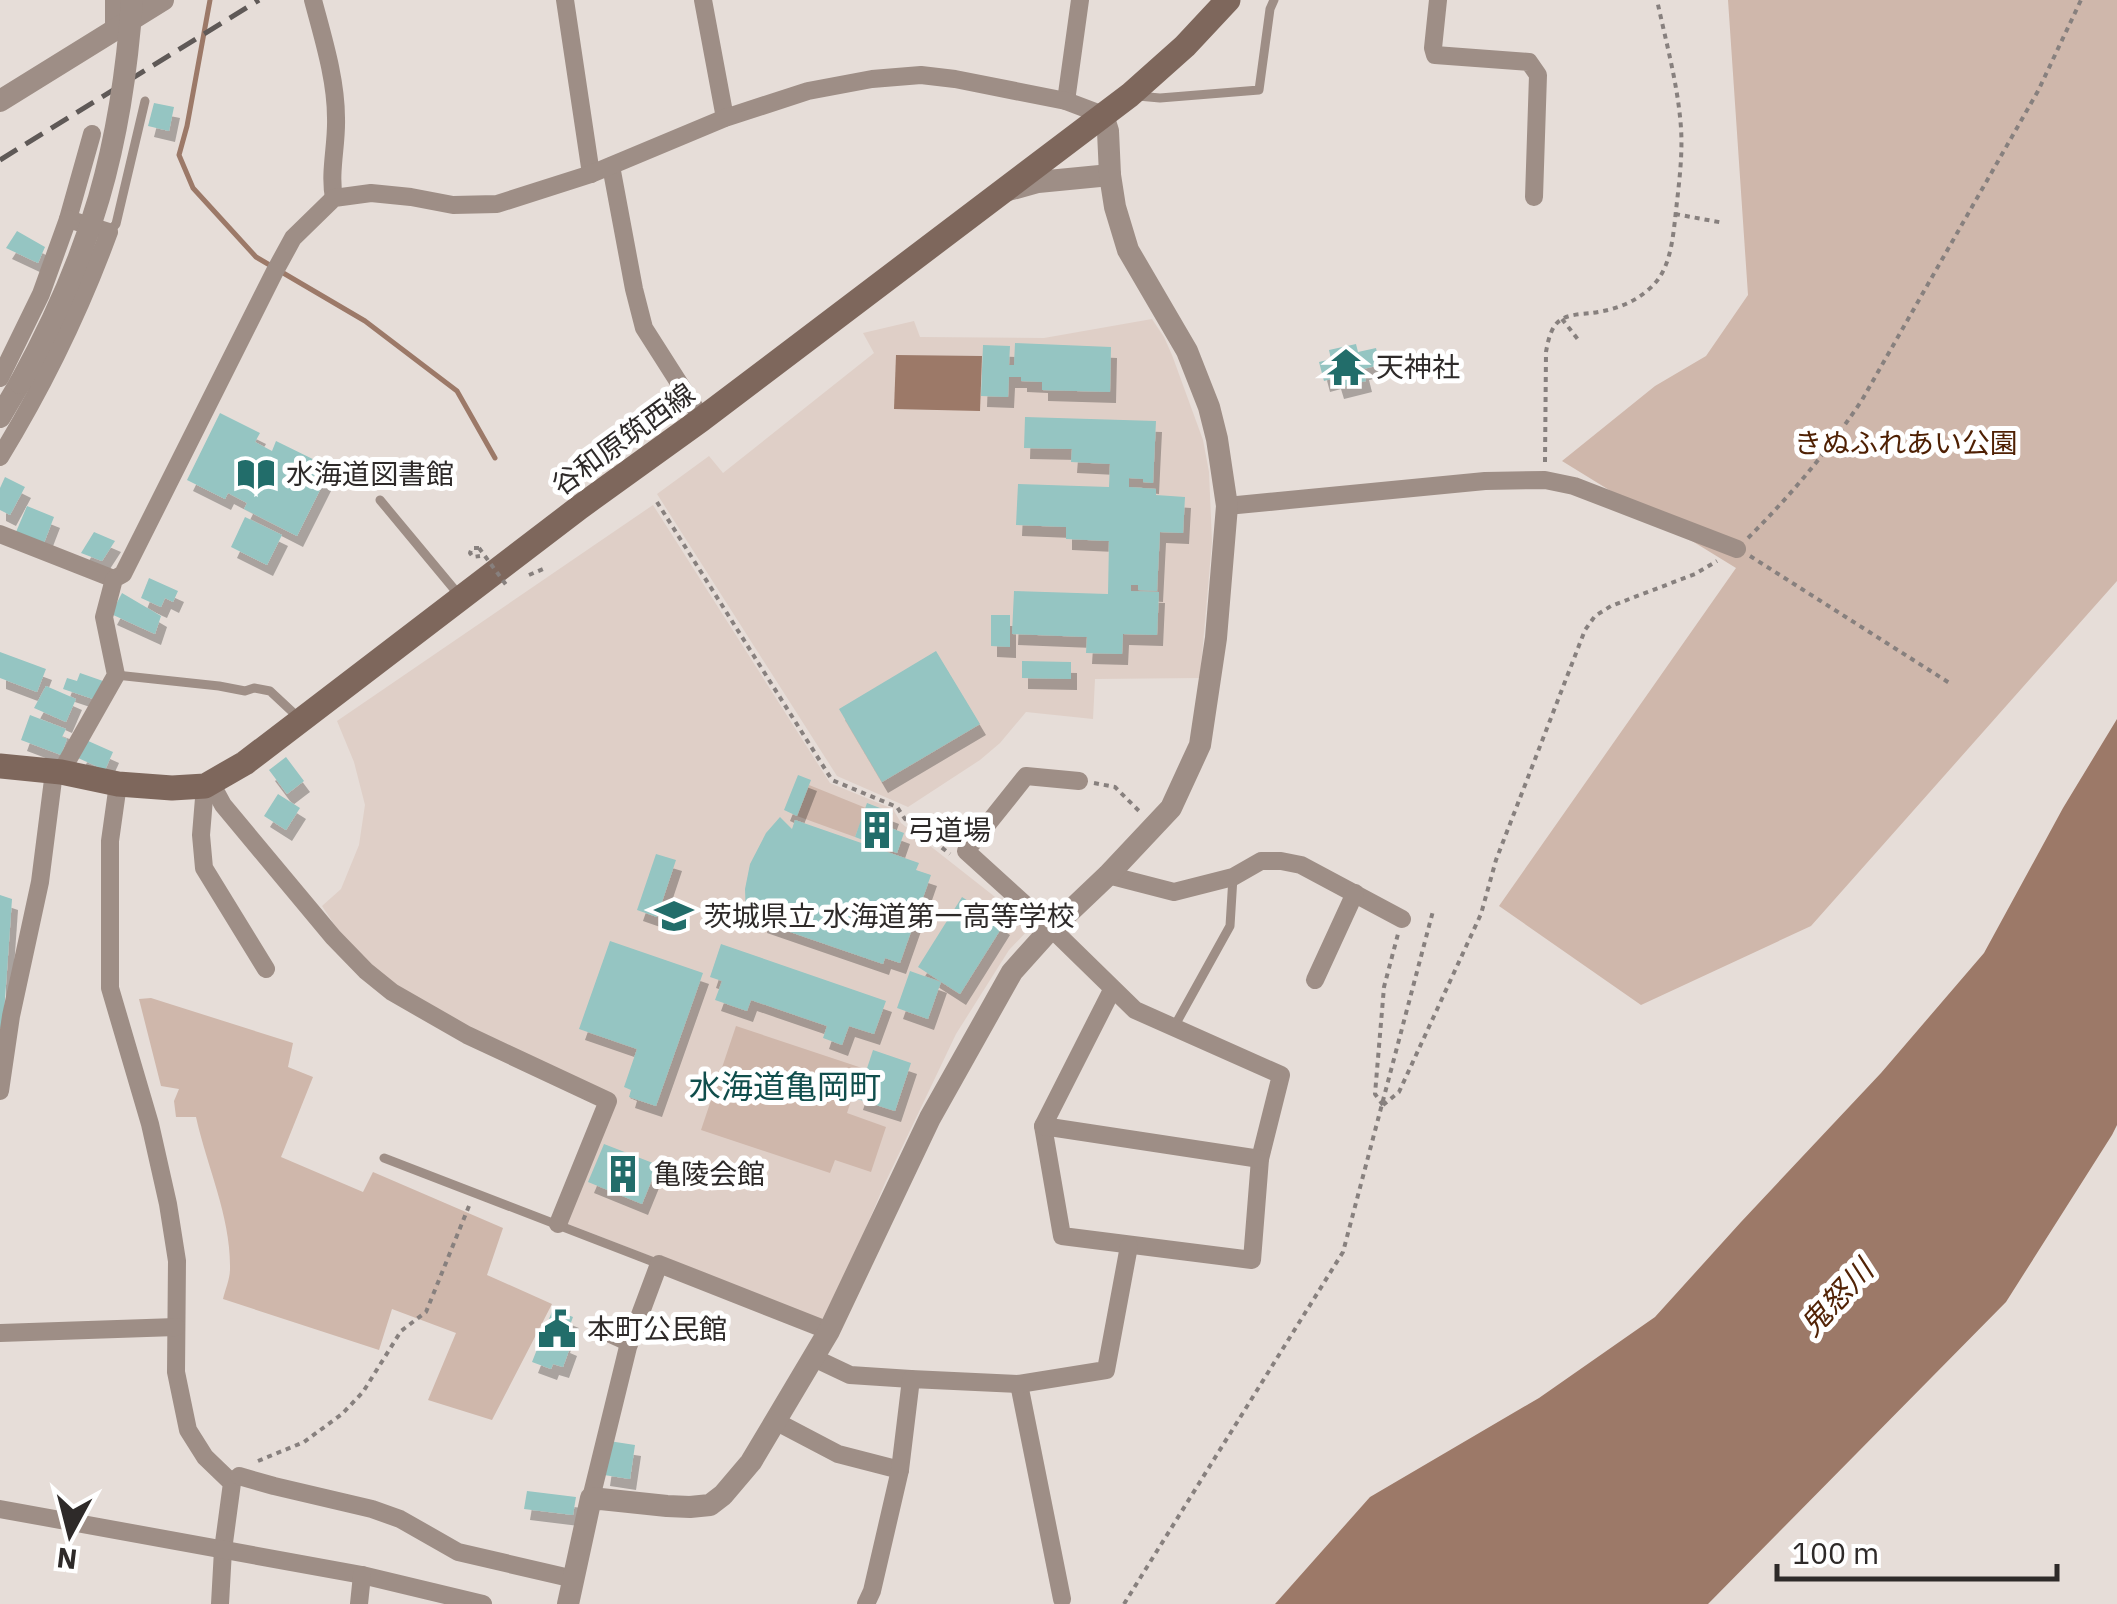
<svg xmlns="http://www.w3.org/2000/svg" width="2117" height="1604" viewBox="0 0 2117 1604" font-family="'IBM Plex Sans','Noto Sans JP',sans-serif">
<defs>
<filter id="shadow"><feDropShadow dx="6" dy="11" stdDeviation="0" flood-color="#0004"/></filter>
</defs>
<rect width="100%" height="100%" fill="#e6ddd8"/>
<g fill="#dfcfc7">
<polygon points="1152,319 1164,337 1172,355 1203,440 1209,472 1212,542 1200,678 1095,679 1093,719 1026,712 1000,743 980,760 908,807 837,776 657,494 709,456 723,473 874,353 863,333 914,321 920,337 1044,338"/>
<polygon points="653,505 830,783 893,809 901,823 1032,926 1009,950 956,1034 885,1183 825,1324 563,1222 615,1095 470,1030 382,976 342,936 322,906 341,889 359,845 365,805 354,762 337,721"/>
</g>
<g fill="#cfb7ab">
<polygon points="1728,0 2117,0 2117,581 1811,926 1641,1005 1499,906 1736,568 1562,461 1655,386 1706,356 1748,295"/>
<polygon points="809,785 866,808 855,837 797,816"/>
<path d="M151 998 293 1043 288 1067 313 1077 281 1157 363 1192 373 1172 503 1228 487 1275 552 1304 492 1420 428 1400 456 1333 392 1309 379 1350 223 1299C225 1290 230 1279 230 1269 231 1217 207 1167 196 1117H176L174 1101 179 1089 161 1086 139 999Z"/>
<polygon points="736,1026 862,1068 847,1113 886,1127 871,1172 835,1160 830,1173 701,1130"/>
</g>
<g fill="#9c7968">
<polygon points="896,355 982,356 980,411 894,409"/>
<polygon points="2117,719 2117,1125 2112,1135 2006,1302 1708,1604 1275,1604 1370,1497 1539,1398 1655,1317 1741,1222 1881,1073 1984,953 2063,808"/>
</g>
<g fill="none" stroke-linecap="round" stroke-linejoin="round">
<polyline stroke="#9c7968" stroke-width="5" points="210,0 187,126 179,155 193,188 256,257 365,321 457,391 495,458"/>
</g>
<g fill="#95c5c2" filter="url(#shadow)">
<polygon points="154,103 174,107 169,131 148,126"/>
<polygon points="17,231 45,247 38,263 6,248"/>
<polygon points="1015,343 1111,347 1110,392 1042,390 1042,382 1021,381 1021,377 1009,377 1008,397 981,396 983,345 1010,346 1009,365 1014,365"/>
<polygon points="1356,344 1358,352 1376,348 1380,365 1363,369 1366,381 1338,388 1335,378 1324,381 1319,362 1331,359 1329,350"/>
<polygon points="220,413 260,433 255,442 272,451 276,441 331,468 297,536 244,509 247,503 228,493 225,499 187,480"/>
<polygon points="1025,417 1156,421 1153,483 1143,482 1143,479 1129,478 1129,487 1156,489 1156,495 1185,497 1183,533 1160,532 1157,591 1138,590 1138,585 1131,585 1131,591 1159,592 1157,635 1123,634 1122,654 1086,653 1087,637 1012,634 1014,591 1108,594 1109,541 1066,539 1066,527 1016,525 1018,484 1109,487 1110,464 1071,462 1072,449 1024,448"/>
<polygon points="5,477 25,487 10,515 0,510 0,488"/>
<polygon points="27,506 54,517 44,543 16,532"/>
<polygon points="245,517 282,535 267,565 231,547"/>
<polygon points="94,532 115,541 102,561 81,553"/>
<polygon points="149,578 178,591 173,602 165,598 161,607 141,598"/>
<polygon points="122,593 161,616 155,634 111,614"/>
<polygon points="991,615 1010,615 1010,647 991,646"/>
<polygon points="936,651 980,724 882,782 839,709"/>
<polygon points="0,652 46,669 37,692 0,678"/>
<polygon points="1022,661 1071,662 1071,679 1022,678"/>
<polygon points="80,673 103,681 96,700 63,689 67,678 77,681"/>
<polygon points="46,686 76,699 66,722 34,708"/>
<polygon points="30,715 66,729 62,737 67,739 61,755 21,740"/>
<polygon points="86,740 113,752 105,770 78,758"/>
<polygon points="286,757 304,781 287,794 269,770"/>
<polygon points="798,775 811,780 797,816 784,810"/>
<polygon points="278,794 300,808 286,830 264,816"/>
<polygon points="867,803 893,813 888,827 904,833 897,853 855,837"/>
<polygon points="780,817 792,829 795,820 919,863 916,870 931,875 900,963 885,958 883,964 761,922 762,915 746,918 745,889 750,864 766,833"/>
<polygon points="656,854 676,860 657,917 637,910"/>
<polygon points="0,895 12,899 3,1028 0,1028"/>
<polygon points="962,897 1004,924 960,994 918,967"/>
<polygon points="610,941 703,973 656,1106 629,1097 631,1090 624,1087 637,1049 579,1029"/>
<polygon points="721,944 886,1001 874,1034 849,1026 842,1045 823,1038 827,1026 751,1000 747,1011 715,1000 722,981 710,977"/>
<polygon points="910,971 941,982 928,1019 897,1008"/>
<polygon points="873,1050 911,1063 895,1111 857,1099"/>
<polygon points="604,1144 658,1165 642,1204 588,1182"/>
<polygon points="553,1309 573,1317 564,1342 571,1345 563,1367 553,1364 551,1369 532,1362"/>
<polygon points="609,1441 635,1445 630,1479 604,1475"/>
<polygon points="527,1491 576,1497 573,1515 524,1509"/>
</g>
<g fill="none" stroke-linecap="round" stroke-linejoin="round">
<g stroke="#87807e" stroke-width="4" stroke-dasharray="5 5" stroke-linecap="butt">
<polyline points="1675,214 1724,223"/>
<polyline points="1562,319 1580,342"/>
<path d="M1545 462 1546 352C1548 341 1551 325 1562 319 1571 314 1583 314 1592 313 1613 310 1632 304 1648 290 1669 273 1672 245 1675 220 1678 190 1683 159 1681 128 1678 85 1666 42 1657 0"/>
<polyline points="657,502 832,780 897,807 905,819 950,854"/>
<path d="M1748 538C1791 495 1828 451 1862 400L2038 91 2081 0"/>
<polyline points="479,548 472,548 470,553 473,557 480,556"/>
<polyline points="1750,556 1951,684"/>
<polyline points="529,575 543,569"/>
<polyline points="1094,783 1115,787 1139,811"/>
<polyline points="1383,1105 1399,1092 1481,914 1496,860 1585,630 1595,616 1611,606 1695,574 1717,561"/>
<polyline points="1383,1105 1375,1094 1384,987 1398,934"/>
<polyline points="258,1461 304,1442 342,1414 363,1392 401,1331 426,1312 469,1206"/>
<polyline points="1124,1604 1343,1252 1433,911"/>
</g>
<g stroke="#9e8e86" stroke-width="9">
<polyline points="1138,96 1160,98 1259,90 1270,9 1274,0"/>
<polyline points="109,232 116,224 145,101"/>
<polyline points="380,500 459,595"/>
<polyline points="116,675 219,686 245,691 254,688 270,691 300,719"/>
<polyline points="1174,1027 1230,926 1233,877"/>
<polyline points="384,1158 659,1264"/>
<polyline points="595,1332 628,1347"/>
</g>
<g stroke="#9e8e86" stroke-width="18">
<path d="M313 0C323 38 336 79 336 118 337 145 329 172 334 198"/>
<polyline points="565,0 591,174"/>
<polyline points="703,0 725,118"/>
<polyline points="1438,0 1433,48 1435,55 1529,62 1538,75 1534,197"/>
<polyline points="114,31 114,0"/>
<polyline points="1066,101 1080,0"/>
<polyline points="611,166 634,289 644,328 702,419"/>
<polyline points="68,219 92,134"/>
<path d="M0 378 41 294 68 219 109 232C80 311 44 385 0 457"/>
<polyline points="1227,506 1485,481 1545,480 1574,486 1737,549"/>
<polyline points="0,534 114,579"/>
<polyline points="61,772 116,675 104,617 114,579 123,574 275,271 293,238 334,198 371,193 411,197 453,205 497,204 591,174 725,118 808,91 872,79 921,75 955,79 1066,101 1103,115"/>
<polyline points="1079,781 1026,776 966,851 1051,928 1135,1010 1281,1075 1260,1159 1252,1260 1062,1236 1043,1126 1112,990"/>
<polyline points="211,783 223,805 333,937 366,971 392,992 467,1035 608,1101 558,1224"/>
<polyline points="118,784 110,841 110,988 150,1124 168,1204 177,1261 176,1372 188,1430 205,1457 232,1483 223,1550 220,1604"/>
<polyline points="205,786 201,835 204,868 266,969"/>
<polyline points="1108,875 1174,892 1233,877 1261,861 1281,861 1301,865 1402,919"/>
<polyline points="1315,980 1355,893"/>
<polyline points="0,1091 11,1016 40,882 54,772"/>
<polyline points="1043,1126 1260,1159"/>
<polyline points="0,1333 176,1327"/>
<polyline points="814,1358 850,1375 911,1379"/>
<polyline points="1019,1384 1062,1599"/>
<polyline points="777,1422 838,1454 900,1470"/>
<polyline points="239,1476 274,1486 372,1509 400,1519 458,1552 574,1579"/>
<polyline points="591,1498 628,1347 659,1264 829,1331"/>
<polyline points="0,1509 362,1575 483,1604"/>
<polyline points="359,1604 362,1575"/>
<polyline points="866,1604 872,1591 900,1470 911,1379 1019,1384 1106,1370 1129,1246"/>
</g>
<g stroke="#9e8e86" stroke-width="22">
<polyline points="0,101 163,0"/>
<polyline points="1005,191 1038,182 1110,175"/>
<polyline points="0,417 20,383"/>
<polyline points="568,1604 591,1498 667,1506 690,1507 710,1505 723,1495 751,1462 829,1331 930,1118 1012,972 1047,933 1108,875 1171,808 1200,745 1216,638 1227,506 1217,439 1209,407 1187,351 1128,250 1115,207 1110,175 1108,131 1103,115"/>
</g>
<polyline stroke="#7e675c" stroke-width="25" points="0,766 61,772 118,784 172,788 205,786 245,763 580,507 702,419 1130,95 1185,46 1228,0"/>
<polyline stroke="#5f5957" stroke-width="5" stroke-dasharray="20 10" stroke-linecap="butt" points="0,160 259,0"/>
<polyline stroke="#87807e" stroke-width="4" stroke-dasharray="5 5" stroke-linecap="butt" points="479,548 507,586"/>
<path stroke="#9e8e86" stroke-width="22" d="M20 383C91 254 122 147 132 0"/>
</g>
<defs>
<g id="temple-bare" transform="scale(3)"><path d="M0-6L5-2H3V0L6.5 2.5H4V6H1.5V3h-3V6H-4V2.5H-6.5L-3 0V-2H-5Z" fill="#226d6a" stroke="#fff" stroke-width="2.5" paint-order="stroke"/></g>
<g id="library-bare" transform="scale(3)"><path d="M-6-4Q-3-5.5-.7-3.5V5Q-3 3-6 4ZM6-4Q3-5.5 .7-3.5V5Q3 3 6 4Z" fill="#226d6a" stroke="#fff" stroke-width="2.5" paint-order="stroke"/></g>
<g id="building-bare" transform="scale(3)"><path d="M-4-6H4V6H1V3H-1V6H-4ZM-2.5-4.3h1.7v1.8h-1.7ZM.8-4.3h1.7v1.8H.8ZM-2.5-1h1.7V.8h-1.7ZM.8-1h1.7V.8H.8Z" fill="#226d6a" stroke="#fff" stroke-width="2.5" paint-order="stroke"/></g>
<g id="school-bare" transform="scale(3)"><path d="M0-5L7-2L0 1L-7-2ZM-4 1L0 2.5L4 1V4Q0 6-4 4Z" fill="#226d6a" stroke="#fff" stroke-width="2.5" paint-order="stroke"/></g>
<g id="civic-bare" transform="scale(3)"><path d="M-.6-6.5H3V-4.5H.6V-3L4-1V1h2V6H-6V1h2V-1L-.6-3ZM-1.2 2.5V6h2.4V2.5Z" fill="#226d6a" stroke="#fff" stroke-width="2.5" paint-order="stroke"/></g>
</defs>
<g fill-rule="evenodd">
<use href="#temple-bare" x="1346" y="367"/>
<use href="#library-bare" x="256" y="474"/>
<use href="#building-bare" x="877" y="830"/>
<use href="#school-bare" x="674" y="916"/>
<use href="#building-bare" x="623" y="1174"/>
<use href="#civic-bare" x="557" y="1329"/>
</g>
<g text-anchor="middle" stroke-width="10" stroke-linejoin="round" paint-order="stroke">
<g font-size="28" fill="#2e2a29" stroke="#fff" text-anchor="start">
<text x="1376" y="377">天神社</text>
<text x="286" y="484">水海道図書館</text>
<text x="907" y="840">弓道場</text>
<text x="704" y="926">茨城県立 水海道第一高等学校</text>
<text x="653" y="1184">亀陵会館</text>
<text x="587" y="1339">本町公民館</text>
</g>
<g font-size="28" fill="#2e2a29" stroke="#fff">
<text transform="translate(623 439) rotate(-36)" y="10">谷和原筑西線</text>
</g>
<g font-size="28" fill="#4f2003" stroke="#fff">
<text x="1906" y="453">きぬふれあい公園</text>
</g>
<g font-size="30" font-style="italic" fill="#522306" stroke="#fff">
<text transform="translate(1837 1298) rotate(-47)" y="10">鬼怒川</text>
</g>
<g font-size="32" fill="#104e4c" stroke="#fff">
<text x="785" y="1098">水海道亀岡町</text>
</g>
</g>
<g transform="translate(70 1534) rotate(187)" stroke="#ffffff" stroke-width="8" paint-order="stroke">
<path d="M0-8L18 38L0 25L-18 38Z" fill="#2e2a29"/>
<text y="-15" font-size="28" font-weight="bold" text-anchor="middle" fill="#2e2a29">N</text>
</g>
<path d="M1777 1564v15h280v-15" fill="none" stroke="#2e2a29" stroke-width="5"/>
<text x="1792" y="1564" font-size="30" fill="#2e2a29" stroke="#ffffff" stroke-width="8" paint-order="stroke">100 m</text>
</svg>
